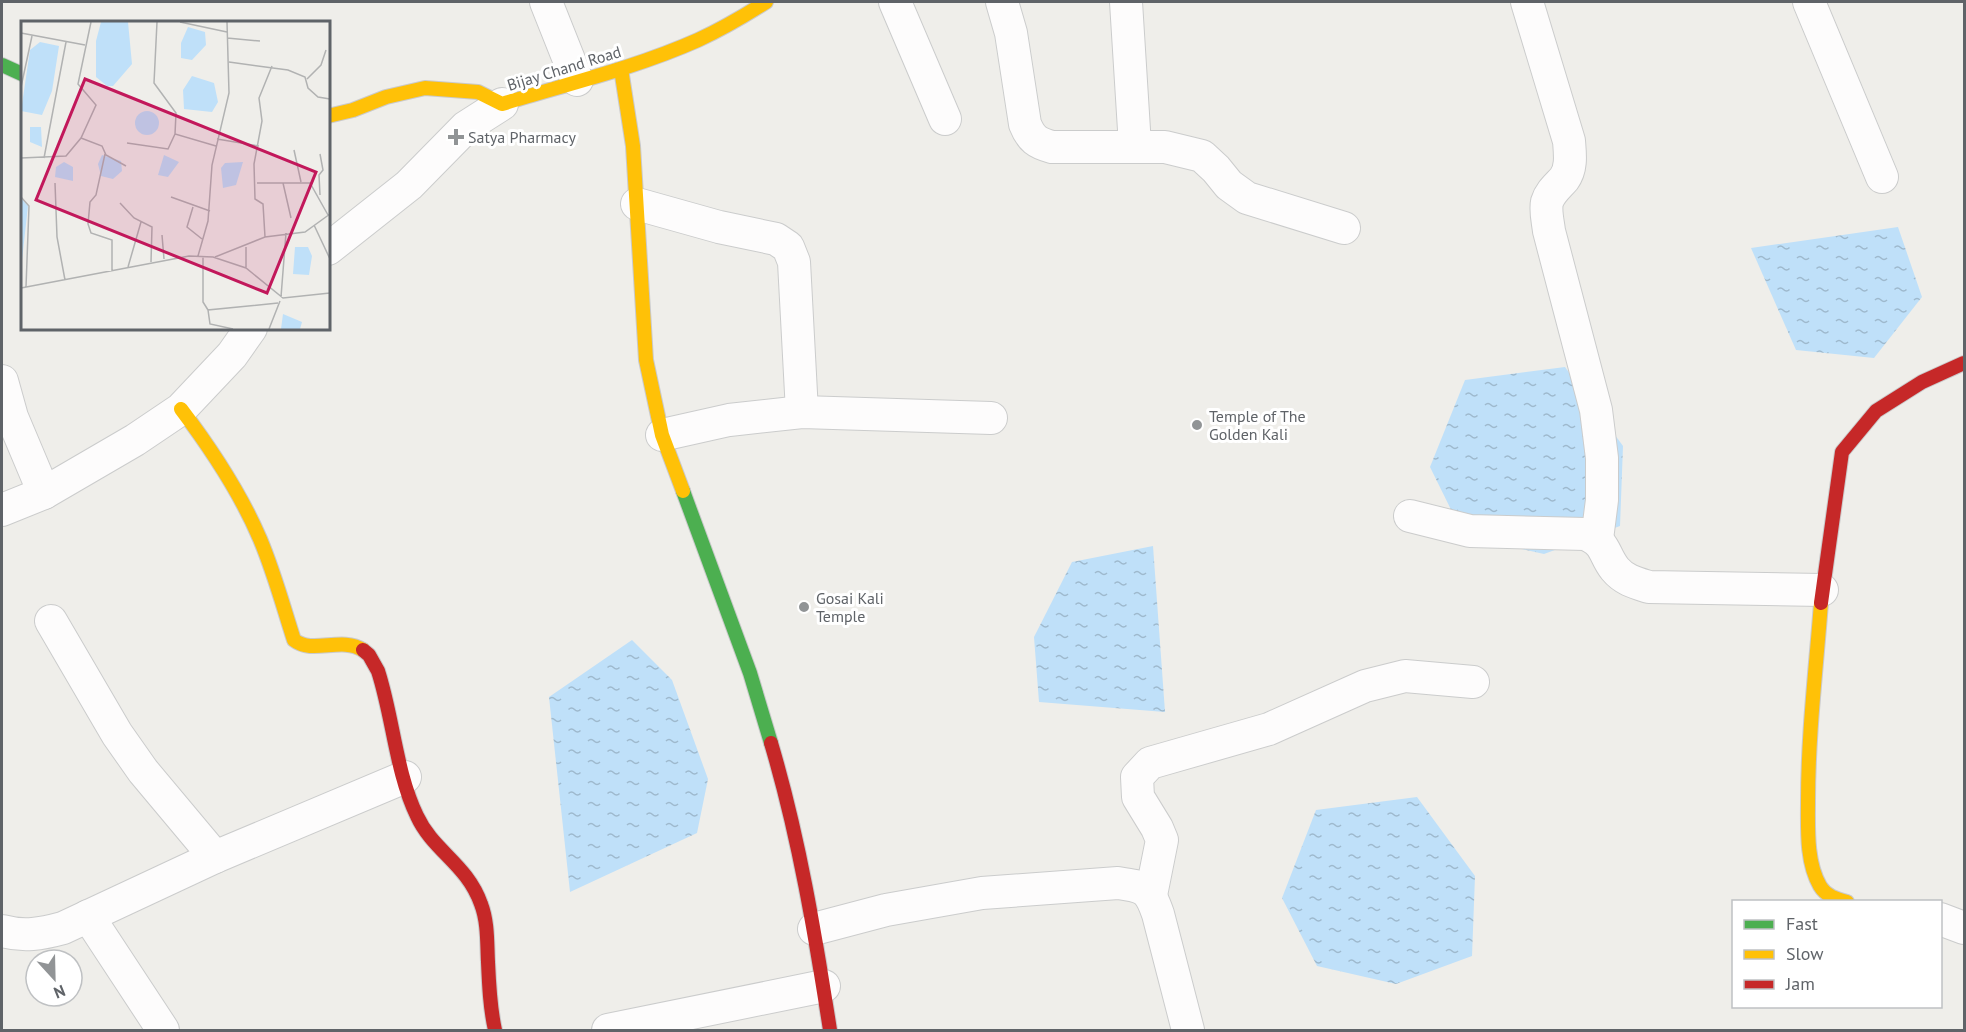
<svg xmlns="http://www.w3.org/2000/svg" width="1966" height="1032" viewBox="0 0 1966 1032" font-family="'PT Sans',sans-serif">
<defs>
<pattern id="water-ripples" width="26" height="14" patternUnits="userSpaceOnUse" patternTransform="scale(1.5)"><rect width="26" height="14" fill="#bfe0f9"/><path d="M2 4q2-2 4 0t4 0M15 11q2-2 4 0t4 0" fill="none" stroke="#9eb9cd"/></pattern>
</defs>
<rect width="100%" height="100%" fill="#efeeea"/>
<g fill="url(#water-ripples)">
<polygon points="1898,227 1922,297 1874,358 1796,350 1751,248"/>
<polygon points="1565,367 1623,446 1620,526 1544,554 1464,536 1430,467 1465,380"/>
<polygon points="1153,546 1165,712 1039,702 1034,637 1072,562"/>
<polygon points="632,640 672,680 708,779 697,833 570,892 549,697"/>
<polygon points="1417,797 1475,876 1472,956 1396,984 1317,966 1282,898 1316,810"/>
</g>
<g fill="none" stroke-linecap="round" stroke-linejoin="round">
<g stroke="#cbcccc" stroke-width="34">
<g id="street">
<polyline points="546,2 577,80"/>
<polyline points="895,2 945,119"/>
<path d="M1002 2 1011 33 1025 124C1031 139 1037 143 1052 147H1165L1202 156 1216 169 1229 185 1247 198 1344 228"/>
<polyline points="1126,2 1135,146"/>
<path d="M1527 2 1569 141C1570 154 1572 168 1564 179 1558 186 1550 192 1547 202 1545 211 1548 222 1549 231L1596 410 1602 458V500L1597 539"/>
<polyline points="1809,2 1882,177"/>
<polyline points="637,204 719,227 776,239 788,247 794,262 802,412"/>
<polyline points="328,249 409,185 466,127 502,104"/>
<polyline points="2,381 12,417 44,493"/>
<polyline points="662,435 729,420 802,412 991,418"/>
<polyline points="2,510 44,493 135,440 181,409 232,355 251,328"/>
<path d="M1410 516 1470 531 1585 534C1607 543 1603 554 1615 569 1624 580 1636 583 1649 587L1822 590"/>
<polyline points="51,621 117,734 143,771 215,857"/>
<polyline points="1151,895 1162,840 1157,828 1138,797 1137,777 1150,763 1269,729 1365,686 1405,676 1473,682"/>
<polyline points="88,916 163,1030"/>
<polyline points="1940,919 1964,928"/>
<path d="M814 929 886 910 982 893 1118 883C1145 887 1149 888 1158 914L1188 1030"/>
<path d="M2 931C24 937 41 934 63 928L215 857 405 777"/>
<polyline points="608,1030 824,986"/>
</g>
</g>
<g stroke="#cacacb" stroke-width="16">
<g id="fast">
<polyline points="2,65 22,74"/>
<polyline points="683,491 750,673 771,743"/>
</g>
</g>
<g stroke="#cacacb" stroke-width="16">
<g id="slow">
<polyline points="621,69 633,146 646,360 662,435 683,491"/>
<path d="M328 116 353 110 386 97 425 88 478 92 502 104C567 84 635 68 698 40 722 29 744 16 766 2"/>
<path d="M181 409C212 450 240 492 260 539 274 572 283 606 294 640 313 655 341 636 363 650"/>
<path d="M1821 603C1816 669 1808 735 1808 801 1808 828 1806 862 1820 886 1826 896 1836 899 1847 902"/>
</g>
</g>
<g stroke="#cacacb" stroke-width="16">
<g id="jam">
<polyline points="1821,603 1842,452 1876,411 1922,382 1964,363"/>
<path d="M363 650 369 655 378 671C393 717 396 773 417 816 433 851 467 864 481 904 488 922 487 943 488 962 489 985 490 1008 495 1030"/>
<path d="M771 743C799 837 815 934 830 1030"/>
</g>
</g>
<use href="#street" stroke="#fdfcfc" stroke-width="32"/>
<use href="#fast" stroke="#4caf50" stroke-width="14"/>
<use href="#slow" stroke="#ffc107" stroke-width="14"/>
<use href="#jam" stroke="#c62828" stroke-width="14"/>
</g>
<g fill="#919496" stroke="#fff" stroke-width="2">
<path d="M453 128h6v6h6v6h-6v6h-6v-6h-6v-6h6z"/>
<circle cx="1197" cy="425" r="6"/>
<circle cx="804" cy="607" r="6"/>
</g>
<g text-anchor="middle" stroke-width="6" stroke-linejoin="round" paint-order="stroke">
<g font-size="16" fill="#5f6368" stroke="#fff">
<text transform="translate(564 68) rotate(-17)" y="6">Bijay Chand Road</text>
</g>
<g font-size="16" fill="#5f6368" stroke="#fff" text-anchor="start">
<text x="468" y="143">Satya Pharmacy</text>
<text x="1209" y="422">Temple of The<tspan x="1209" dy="18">Golden Kali</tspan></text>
<text x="816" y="604">Gosai Kali<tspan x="816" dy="18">Temple</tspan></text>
</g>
</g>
<g transform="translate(21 21)">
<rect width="309" height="309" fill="#efeeea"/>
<path d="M80 1H107L111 43 92 65H86L75 56V20ZM167 6 184 11 185 24 171 39 160 37V22ZM19 21 38 25 31 70 21 94 0 90 9 29ZM171 55 193 62 197 81 191 91 163 88 162 69ZM114 102a12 12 0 1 1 24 0a12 12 0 1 1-24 0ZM9 106H20L21 126 9 121ZM81 134 100 140 101 150 92 158 80 155 77 143ZM143 134 158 141 147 156 137 154ZM43 141 52 146V160L34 156 35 146ZM222 141 215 164 202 167 200 147 204 142ZM0 177 7 185 1 239H0ZM274 226H287L291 235 288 254 272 253ZM262 293 281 301 279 308H260Z" fill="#bfe0f9"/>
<path fill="none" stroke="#b1b2b2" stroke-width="1.5" d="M136 1 133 62 155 92 154 113 195 125M159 1 206 11M0 12 64 24M206 17 239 20M208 41 267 49 284 56 287 67 297 76 309 78M286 58 300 44 305 29M0 66 11 15M60 117 81 125 85 134 105 145M196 118 238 125M106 122 147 128 154 113M273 129 280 161M84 133 75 174 69 181 67 203 70 212 91 219V250M0 137 45 135 60 117 75 84 57 63 70 1M23 137 45 21M34 162 36 216 44 259M236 162H289L307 194M262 162 270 197M299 174 298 154 302 149 299 133M0 176 8 185 5 266M150 176 189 190M99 182 113 197 131 206 130 241M172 186 166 206 181 218M293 204 309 238M141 214 143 238M244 216 242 183 234 178 233 143 241 100 238 77 251 45M177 235 187 200 191 144 208 72 206 1M182 236V281L187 289M194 236 244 216 284 211 309 193M107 246 120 201M225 247V226M0 267 168 235 192 236 225 247 262 277 309 272M260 276 265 212M212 308 189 303 187 289 257 282M248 308 259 280"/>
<path fill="#c2185b" fill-opacity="0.15" stroke="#c2185b" stroke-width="3" d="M64 58 295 151 246 272 15 179Z"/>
<rect width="309" height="309" fill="none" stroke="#5f6368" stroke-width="3"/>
</g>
<rect width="1966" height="1032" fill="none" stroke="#5f6368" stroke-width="6"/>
<rect x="1732" y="900" width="210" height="108" fill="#ffffff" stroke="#bfc1c3" stroke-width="1.5"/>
<rect x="1744" y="920" width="30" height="9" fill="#4caf50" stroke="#bfc1c3" stroke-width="1.5"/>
<text x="1786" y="930" font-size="18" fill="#5f6368">Fast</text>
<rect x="1744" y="950" width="30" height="9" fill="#ffc107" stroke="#bfc1c3" stroke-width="1.5"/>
<text x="1786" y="960" font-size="18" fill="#5f6368">Slow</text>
<rect x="1744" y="980" width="30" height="9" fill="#c62828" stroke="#bfc1c3" stroke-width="1.5"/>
<text x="1786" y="990" font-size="18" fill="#5f6368">Jam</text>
<g transform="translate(54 978) rotate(158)"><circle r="28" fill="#ffffff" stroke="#bfc1c3" stroke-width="1.5"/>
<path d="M0-4.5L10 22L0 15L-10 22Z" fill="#919496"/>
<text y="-9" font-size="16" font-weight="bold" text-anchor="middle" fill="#5f6368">N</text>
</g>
</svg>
